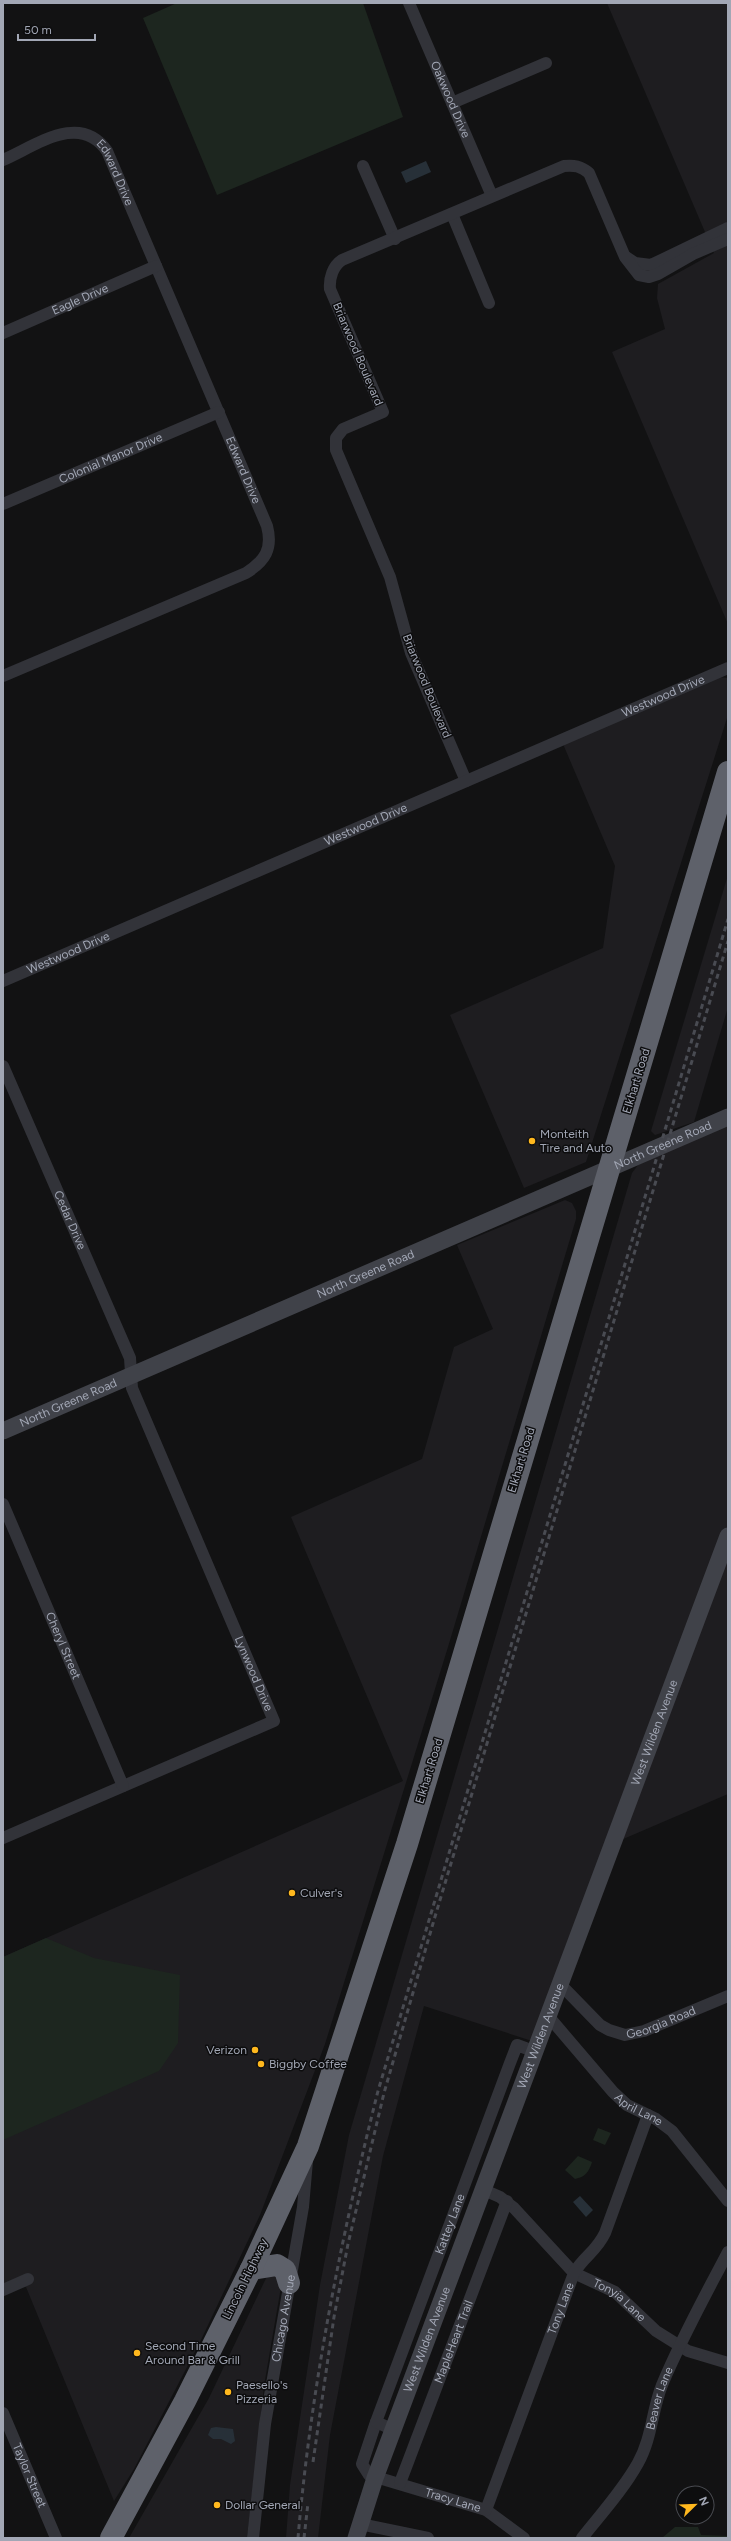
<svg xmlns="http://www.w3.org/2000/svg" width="731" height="2541" viewBox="0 0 731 2541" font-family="Figtree,sans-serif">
<rect width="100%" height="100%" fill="#121213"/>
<g fill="#1e1d20">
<polygon points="607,3 728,3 728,624 612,352 665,329 657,298 658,284 714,253"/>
<polygon points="718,677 728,678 728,715 586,1162 524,1188 450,1015 603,948 615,866 563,744"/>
<polygon points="728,875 728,1007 694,1122 655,1135 651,1131"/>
<polygon points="728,1125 728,1794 614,1843 532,2041 424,2006 383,2156 330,2435 318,2538 286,2538 290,2485 320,2285 349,2135 632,1173 638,1165"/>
<polygon points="565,1200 572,1203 576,1211 576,1219 448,1647 325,2044 260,2215 200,2342 134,2469 114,2501 26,2287 3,2290 3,1957 403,1781 291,1517 422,1459 454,1347 493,1329 457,1245"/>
<polygon points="269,2272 282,2281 264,2386 247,2538 129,2538 209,2398"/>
</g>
<g fill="#1d261f">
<polygon points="177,3 363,3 403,117 217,195 143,18"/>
<polygon points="46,1938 94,1958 180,1975 178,2043 159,2071 3,2140 3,1957"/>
<polygon points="598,2128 611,2133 605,2145 593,2140"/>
<path d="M578 2156 592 2162C589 2172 585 2177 575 2179L565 2170Z"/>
<polygon points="675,2527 698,2527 701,2535 728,2536 728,2538 662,2538"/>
</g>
<g fill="#273038">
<polygon points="426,161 431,172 406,183 401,172"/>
<polygon points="580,2196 593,2210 586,2217 573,2202"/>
<polygon points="216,2427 233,2429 235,2441 231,2444 221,2439 213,2439 208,2435 211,2428"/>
</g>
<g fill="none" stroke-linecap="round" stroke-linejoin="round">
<g stroke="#323339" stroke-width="12">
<path id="s1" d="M409 3 492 196"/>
<polyline points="452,103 546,63"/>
<path id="s2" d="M3 160C37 145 80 112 107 151L267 526C273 549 265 561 246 573L3 676"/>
<polyline points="363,166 395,239"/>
<polyline points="452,214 489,303"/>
<polyline points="626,257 635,263 651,265 728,228"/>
<path id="s3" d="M3 333 156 266"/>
<path id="s4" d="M3 504 219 412"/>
<path d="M466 781 411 653 390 577 336 450V438L343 429 383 412 330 289C329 278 333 266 342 260L564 166C574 165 581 166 589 173L625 257 639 275 649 277 658 274 693 254 728 239"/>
<path id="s5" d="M3 981 728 668"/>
<path id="s6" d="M3 1066 130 1358 132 1388 274 1721 3 1838"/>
<path id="s7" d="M3 1504 123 1786"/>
<path id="s8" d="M561 1985 600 2025 609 2030 625 2035 644 2031 728 1996"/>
<path id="s9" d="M549 2017 613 2092 627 2105 656 2119 672 2131 728 2201"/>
<path id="s10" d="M484 2190 500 2197 514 2208 574 2273 615 2292 656 2331 688 2351 728 2363"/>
<polyline points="3,2290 28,2279"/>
<path id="s11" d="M3 2413 56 2538"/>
<path id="s12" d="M376 2422 362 2464 369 2475 486 2510 524 2538"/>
<path id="s13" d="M394 2430 376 2422 510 2063 517 2045 536 2052"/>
<path id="s14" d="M400 2483 507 2201"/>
<path id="s15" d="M486 2510 574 2273C584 2256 596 2252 605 2233L648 2115"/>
<polyline points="360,2524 428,2538"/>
<path id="s16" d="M253 2538 265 2424 303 2207 307 2161"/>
<path id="s17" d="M582 2538C601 2514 623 2490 638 2463 652 2438 652 2410 662 2385 681 2339 705 2296 728 2252"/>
</g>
<g stroke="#404249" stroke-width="17">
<path id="s18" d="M3 1431 728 1117"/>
<path id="s19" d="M356 2538 375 2478 728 1536"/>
</g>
<g stroke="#5e616a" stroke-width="22">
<polyline points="251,2269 277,2265 285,2270 289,2283"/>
<polyline points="111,2538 185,2401 251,2269 308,2146 407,1844 728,772"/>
</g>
<g stroke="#494b52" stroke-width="3" stroke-dasharray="5 4" stroke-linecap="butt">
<polyline points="313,2462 334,2317 348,2244 384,2093 434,1920 728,941"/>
<path d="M298 2538C311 2387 341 2237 378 2091L728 919"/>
<polyline points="304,2538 308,2503"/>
</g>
</g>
<g fill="#ffb81e" stroke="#0d0d0e" stroke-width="1.5">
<circle cx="532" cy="1141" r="4"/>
<circle cx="292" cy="1893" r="4"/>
<circle cx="255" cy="2050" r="4"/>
<circle cx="261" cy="2064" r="4"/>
<circle cx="137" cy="2353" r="4"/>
<circle cx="228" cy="2392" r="4"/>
<circle cx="217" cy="2505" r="4"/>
</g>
<g text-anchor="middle" stroke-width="3" stroke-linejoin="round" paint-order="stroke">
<g font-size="12" fill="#a2a7b5" stroke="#0d0d0e">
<text dy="4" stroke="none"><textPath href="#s1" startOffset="105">Oakwood Drive</textPath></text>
<text dy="4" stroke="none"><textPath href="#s2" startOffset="139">Edward Drive</textPath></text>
<text dy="4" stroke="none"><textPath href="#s3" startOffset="84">Eagle Drive</textPath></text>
<text transform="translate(358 354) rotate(67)" y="4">Briarwood Boulevard</text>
<text dy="4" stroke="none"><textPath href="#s4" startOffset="117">Colonial Manor Drive</textPath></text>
<text dy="4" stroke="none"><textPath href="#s2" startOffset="463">Edward Drive</textPath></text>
<text transform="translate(427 686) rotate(68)" y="4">Briarwood Boulevard</text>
<text dy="4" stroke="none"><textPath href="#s5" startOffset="719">Westwood Drive</textPath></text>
<text dy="4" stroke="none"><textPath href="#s5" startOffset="395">Westwood Drive</textPath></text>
<text dy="4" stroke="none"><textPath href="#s5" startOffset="71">Westwood Drive</textPath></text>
<text transform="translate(636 1081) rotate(-73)" y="4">Elkhart Road</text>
<text dy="4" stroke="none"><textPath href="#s18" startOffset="719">North Greene Road</textPath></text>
<text dy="4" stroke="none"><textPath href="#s6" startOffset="168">Cedar Drive</textPath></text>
<text dy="4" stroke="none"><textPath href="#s18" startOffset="395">North Greene Road</textPath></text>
<text dy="4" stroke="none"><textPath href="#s18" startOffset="71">North Greene Road</textPath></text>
<text transform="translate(521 1460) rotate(-73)" y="4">Elkhart Road</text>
<text dy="4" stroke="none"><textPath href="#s7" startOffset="154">Cheryl Street</textPath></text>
<text dy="4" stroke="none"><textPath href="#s6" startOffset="659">Lynwood Drive</textPath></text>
<text dy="4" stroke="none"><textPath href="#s19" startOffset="859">West Wilden Avenue</textPath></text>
<text transform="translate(429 1771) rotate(-73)" y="4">Elkhart Road</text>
<text dy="4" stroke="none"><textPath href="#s8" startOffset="121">Georgia Road</textPath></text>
<text dy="4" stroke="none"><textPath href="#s19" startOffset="535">West Wilden Avenue</textPath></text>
<text dy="4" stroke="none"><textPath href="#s9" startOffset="130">April Lane</textPath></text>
<text dy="4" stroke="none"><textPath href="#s13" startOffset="231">Kattey Lane</textPath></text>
<text transform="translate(245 2279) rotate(-64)" y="4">Lincoln Highway</text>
<text dy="4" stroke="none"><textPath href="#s10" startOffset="177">Tonyia Lane</textPath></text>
<text dy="4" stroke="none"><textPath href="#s15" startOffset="215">Tony Lane</textPath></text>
<text dy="4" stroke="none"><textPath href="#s16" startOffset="222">Chicago Avenue</textPath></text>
<text dy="4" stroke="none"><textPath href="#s19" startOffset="211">West Wilden Avenue</textPath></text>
<text dy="4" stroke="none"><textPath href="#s14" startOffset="151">MapleHeart Trail</textPath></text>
<text dy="4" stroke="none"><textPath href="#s17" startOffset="162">Beaver Lane</textPath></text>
<text dy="4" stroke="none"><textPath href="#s11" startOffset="68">Taylor Street</textPath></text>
<text dy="4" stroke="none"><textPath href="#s12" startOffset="145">Tracy Lane</textPath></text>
</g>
<g font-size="12" fill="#a2a7b5" stroke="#0d0d0e" text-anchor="start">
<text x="540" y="1138">Monteith<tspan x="540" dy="14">Tire and Auto</tspan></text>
<text x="300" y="1897">Culver's</text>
<text x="247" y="2054" text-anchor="end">Verizon</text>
<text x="269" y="2068">Biggby Coffee</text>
<text x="145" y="2350">Second Time<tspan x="145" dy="14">Around Bar &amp; Grill</tspan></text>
<text x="236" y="2389">Paesello's<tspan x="236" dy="14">Pizzeria</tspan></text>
<text x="225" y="2509">Dollar General</text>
</g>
</g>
<rect width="731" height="2541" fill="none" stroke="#a2a7b5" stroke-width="8"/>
<g transform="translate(695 2505) rotate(67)"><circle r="19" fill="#0d0d0e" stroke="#494b51"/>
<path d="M0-3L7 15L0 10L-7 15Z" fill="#ffb81e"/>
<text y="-6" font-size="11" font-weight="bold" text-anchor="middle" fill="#a2a7b5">N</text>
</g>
<path d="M18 34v6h77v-6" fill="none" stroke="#a2a7b5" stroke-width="2"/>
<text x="24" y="34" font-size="12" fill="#a2a7b5" stroke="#0d0d0e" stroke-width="3" paint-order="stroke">50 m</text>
</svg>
